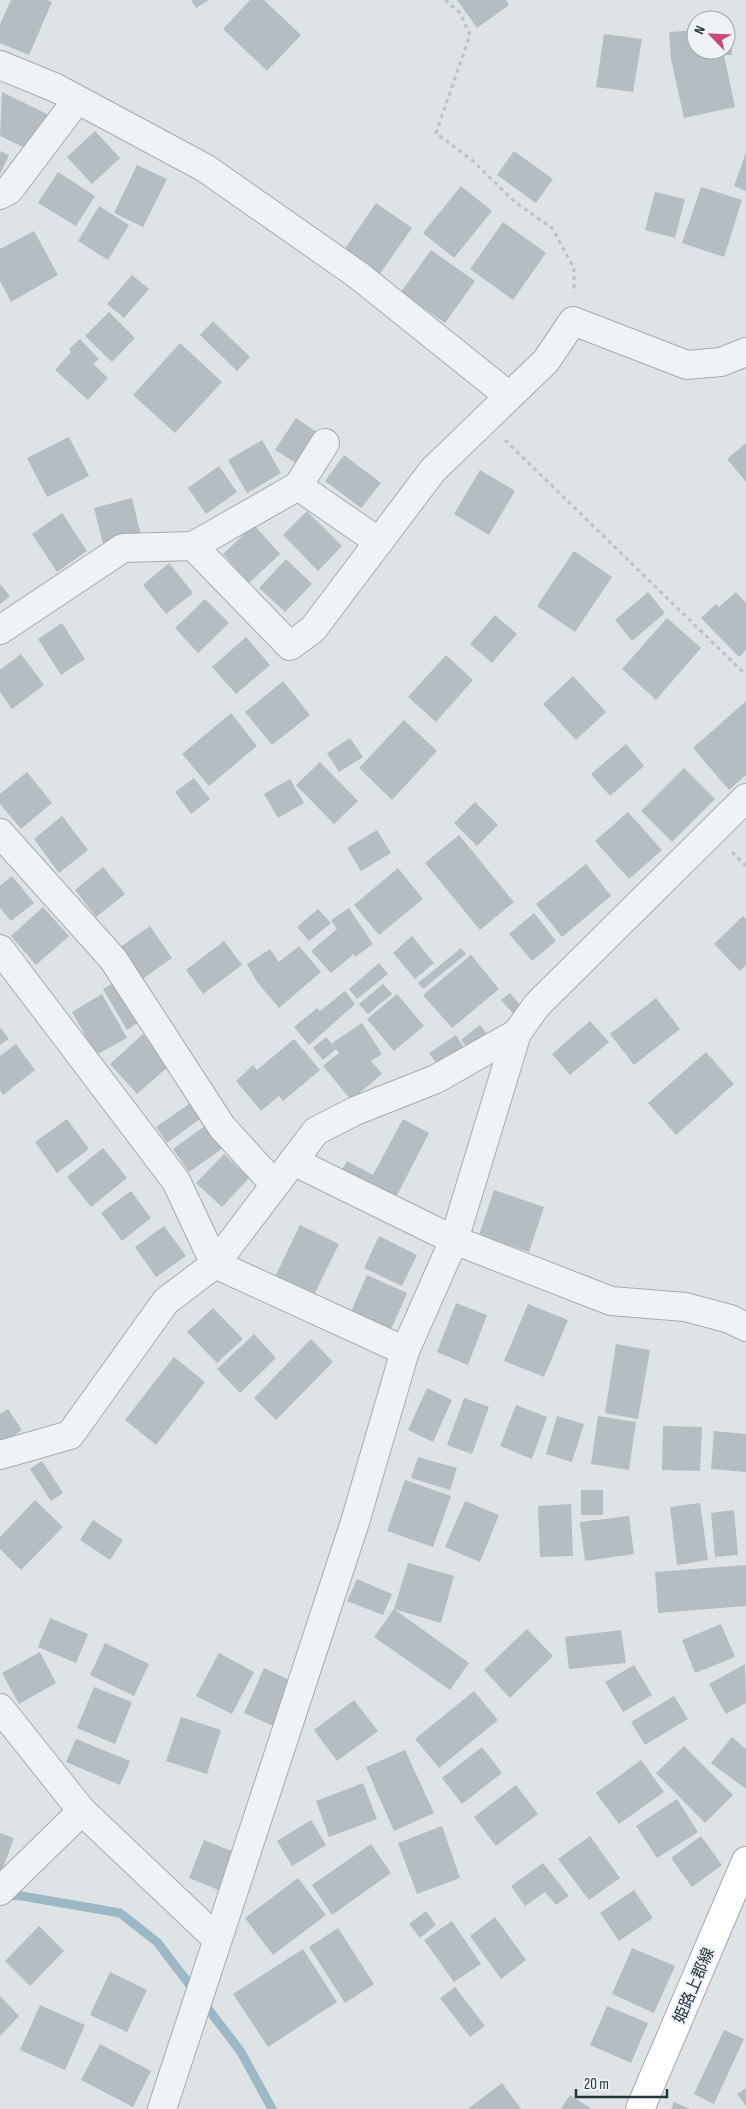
<svg xmlns="http://www.w3.org/2000/svg" width="746" height="2109" viewBox="0 0 746 2109" font-family="'Sofia Sans Condensed','Noto Sans JP',sans-serif">
<rect width="100%" height="100%" fill="#dee3e6"/>
<g fill="none" stroke-linecap="round" stroke-linejoin="round">
<polyline stroke="#9bb8c4" stroke-width="9" points="3,1895 22,1896 120,1913 157,1942 241,2052 272,2109"/>
</g>
<g fill="#b5bdc3">
<polygon points="11,0 47,0 52,2 29,55 0,43 0,24"/>
<polygon points="191,0 209,0 196,8"/>
<polygon points="250,0 264,0 301,35 267,71 223,29"/>
<polygon points="457,0 506,0 509,5 477,28"/>
<polygon points="730,27 732,55 724,55 735,107 684,118 671,59 669,32 696,30 696,50 726,50 726,28"/>
<polygon points="604,34 642,39 633,92 596,87"/>
<polygon points="2,92 49,115 31,151 0,136"/>
<polygon points="95,131 120,158 92,184 67,157"/>
<polygon points="0,151 9,155 0,174"/>
<polygon points="514,151 553,179 536,203 497,175"/>
<polygon points="746,152 746,191 734,186"/>
<polygon points="137,165 167,179 143,227 114,213"/>
<polygon points="58,172 95,196 76,226 38,203"/>
<polygon points="461,186 492,211 454,258 423,233"/>
<polygon points="701,187 742,200 724,257 682,243"/>
<polygon points="655,192 685,199 675,238 645,230"/>
<polygon points="376,203 412,228 379,275 344,250"/>
<polygon points="99,206 129,225 108,260 78,241"/>
<polygon points="503,222 546,253 513,300 470,269"/>
<polygon points="34,231 58,275 11,302 0,281 0,249"/>
<polygon points="431,250 475,281 445,323 401,292"/>
<polygon points="132,275 149,289 124,318 107,304"/>
<polygon points="109,312 135,338 112,362 85,336"/>
<polygon points="213,321 250,357 237,371 200,335"/>
<polygon points="80,339 99,359 93,364 108,378 88,400 55,370 71,352 69,349"/>
<polygon points="180,343 222,382 175,433 133,395"/>
<polygon points="296,418 324,437 304,468 275,450"/>
<polygon points="69,437 89,476 47,497 27,458"/>
<polygon points="262,440 281,473 247,493 228,460"/>
<polygon points="746,443 746,482 727,459"/>
<polygon points="344,455 381,483 361,508 325,481"/>
<polygon points="219,466 237,492 206,514 188,488"/>
<polygon points="480,470 515,491 489,535 454,514"/>
<polygon points="132,498 141,535 103,544 94,508"/>
<polygon points="307,511 342,546 318,571 283,535"/>
<polygon points="62,513 87,551 57,572 32,534"/>
<polygon points="254,525 280,554 249,583 223,554"/>
<polygon points="574,551 612,577 575,632 537,606"/>
<polygon points="286,559 312,584 285,612 259,588"/>
<polygon points="169,563 193,593 166,614 143,585"/>
<polygon points="0,584 10,596 0,604"/>
<polygon points="648,592 665,613 632,641 615,620"/>
<polygon points="736,592 746,603 746,650 739,657 701,618 716,604 719,607"/>
<polygon points="205,599 229,623 198,653 175,628"/>
<polygon points="495,615 517,634 492,663 470,644"/>
<polygon points="667,618 701,648 656,700 622,669"/>
<polygon points="62,623 85,659 61,675 38,639"/>
<polygon points="246,637 270,665 236,694 212,667"/>
<polygon points="21,654 44,685 12,709 0,692 0,670"/>
<polygon points="446,655 473,680 436,722 408,697"/>
<polygon points="573,676 606,712 576,740 543,704"/>
<polygon points="283,681 310,715 272,745 245,712"/>
<polygon points="746,701 746,775 729,790 693,748"/>
<polygon points="231,713 257,746 209,786 182,754"/>
<polygon points="404,720 437,751 392,800 359,768"/>
<polygon points="350,738 363,757 339,772 327,753"/>
<polygon points="626,744 644,766 610,796 591,774"/>
<polygon points="320,762 358,801 334,824 296,785"/>
<polygon points="684,768 715,799 672,842 641,811"/>
<polygon points="27,772 52,803 21,829 0,804 0,794"/>
<polygon points="194,778 210,799 191,814 175,792"/>
<polygon points="290,779 304,803 278,818 264,794"/>
<polygon points="475,802 498,825 477,846 454,823"/>
<polygon points="628,812 662,850 629,879 595,841"/>
<polygon points="62,816 88,850 59,873 34,839"/>
<polygon points="377,830 391,853 361,871 347,848"/>
<polygon points="459,835 514,902 480,930 425,863"/>
<polygon points="586,864 611,896 562,937 536,904"/>
<polygon points="103,867 125,894 96,917 75,890"/>
<polygon points="398,868 423,899 379,935 354,905"/>
<polygon points="12,876 34,903 11,921 0,908 0,886"/>
<polygon points="43,907 69,936 36,965 11,936"/>
<polygon points="349,908 373,944 355,957 354,954 331,973 311,951 337,929 331,920"/>
<polygon points="318,909 331,923 309,941 297,927"/>
<polygon points="534,913 556,941 532,961 509,934"/>
<polygon points="743,916 746,919 746,965 740,971 714,944"/>
<polygon points="150,926 172,958 141,980 119,948"/>
<polygon points="412,936 434,963 415,979 393,953"/>
<polygon points="224,941 242,965 203,994 186,970"/>
<polygon points="299,946 321,972 279,1008 257,982 247,964 270,949 279,962"/>
<polygon points="461,948 466,954 423,989 418,983"/>
<polygon points="471,955 499,989 452,1028 423,995"/>
<polygon points="379,963 388,974 357,999 349,989"/>
<polygon points="116,982 139,1022 127,1030 103,989"/>
<polygon points="383,984 392,994 368,1014 359,1004"/>
<polygon points="345,991 355,1004 309,1045 294,1027 317,1008 320,1011"/>
<polygon points="510,993 526,1012 518,1019 501,1000"/>
<polygon points="102,994 127,1038 96,1055 72,1012"/>
<polygon points="397,994 424,1026 394,1051 367,1019"/>
<polygon points="656,998 680,1029 634,1065 610,1034"/>
<polygon points="590,1021 609,1042 570,1075 552,1054"/>
<polygon points="362,1023 382,1054 371,1061 382,1074 351,1100 323,1066 339,1053 336,1049 323,1060 313,1048 326,1037 336,1049 332,1043"/>
<polygon points="480,1025 491,1039 473,1054 461,1040"/>
<polygon points="0,1027 9,1039 0,1045"/>
<polygon points="143,1034 170,1065 137,1094 110,1064"/>
<polygon points="456,1035 467,1053 441,1070 429,1053"/>
<polygon points="294,1039 320,1070 283,1101 279,1096 261,1111 236,1081 253,1065 257,1070"/>
<polygon points="16,1044 35,1070 3,1095 0,1090 0,1056"/>
<polygon points="706,1052 734,1084 676,1135 648,1103"/>
<polygon points="189,1104 200,1119 167,1143 156,1127"/>
<polygon points="67,1119 89,1149 57,1173 35,1142"/>
<polygon points="403,1119 429,1133 392,1205 338,1177 347,1161 373,1175"/>
<polygon points="209,1123 226,1146 189,1172 173,1149"/>
<polygon points="103,1148 127,1178 91,1207 67,1177"/>
<polygon points="224,1154 249,1178 222,1207 196,1183"/>
<polygon points="494,1190 544,1207 529,1252 479,1235"/>
<polygon points="131,1191 151,1218 122,1241 101,1213"/>
<polygon points="300,1225 339,1244 312,1299 273,1281"/>
<polygon points="164,1226 186,1256 156,1277 135,1247"/>
<polygon points="379,1236 417,1255 402,1286 364,1268"/>
<polygon points="367,1275 407,1293 389,1334 349,1316"/>
<polygon points="456,1303 487,1315 468,1365 437,1352"/>
<polygon points="528,1304 568,1320 544,1377 504,1361"/>
<polygon points="213,1308 243,1339 217,1363 187,1332"/>
<polygon points="254,1334 276,1358 240,1393 217,1369"/>
<polygon points="311,1339 333,1362 276,1420 254,1398"/>
<polygon points="616,1344 650,1350 638,1419 605,1413"/>
<polygon points="174,1357 205,1382 156,1445 125,1420"/>
<polygon points="427,1388 452,1400 433,1442 408,1430"/>
<polygon points="464,1398 489,1407 472,1454 447,1445"/>
<polygon points="516,1405 547,1417 532,1459 500,1446"/>
<polygon points="8,1409 22,1430 0,1445 0,1414"/>
<polygon points="557,1416 584,1424 572,1462 546,1454"/>
<polygon points="598,1416 636,1422 629,1470 591,1464"/>
<polygon points="663,1426 702,1427 700,1471 662,1470"/>
<polygon points="714,1431 746,1434 746,1472 711,1469"/>
<polygon points="418,1457 457,1468 450,1490 411,1478"/>
<polygon points="42,1461 63,1493 51,1501 30,1469"/>
<polygon points="405,1480 451,1496 433,1547 387,1531"/>
<rect x="581" y="1490" width="22" height="25"/>
<polygon points="35,1500 63,1527 21,1570 0,1549 0,1537"/>
<polygon points="465,1501 499,1515 480,1562 445,1547"/>
<polygon points="700,1503 708,1560 677,1565 670,1507"/>
<polygon points="571,1504 573,1556 540,1557 538,1506"/>
<polygon points="734,1510 738,1555 715,1557 711,1513"/>
<polygon points="629,1516 634,1554 585,1561 580,1522"/>
<polygon points="93,1520 123,1540 110,1560 80,1540"/>
<polygon points="408,1563 454,1576 441,1623 394,1609"/>
<polygon points="746,1565 746,1606 658,1613 655,1572"/>
<polygon points="357,1579 392,1594 383,1615 347,1601"/>
<polygon points="394,1609 469,1663 450,1690 374,1637"/>
<polygon points="50,1618 88,1634 76,1663 38,1647"/>
<polygon points="721,1624 735,1657 695,1673 682,1640"/>
<polygon points="527,1629 553,1656 510,1698 484,1670"/>
<polygon points="621,1630 626,1663 569,1669 565,1637"/>
<polygon points="105,1643 149,1664 134,1696 90,1675"/>
<polygon points="40,1652 56,1683 19,1704 2,1673"/>
<polygon points="219,1653 254,1672 232,1714 196,1696"/>
<polygon points="745,1664 746,1703 726,1714 709,1684"/>
<polygon points="634,1665 652,1695 623,1712 605,1682"/>
<polygon points="264,1668 300,1685 280,1729 244,1713"/>
<polygon points="94,1687 132,1702 115,1744 77,1728"/>
<polygon points="474,1691 498,1720 439,1768 415,1739"/>
<polygon points="674,1696 688,1719 645,1745 631,1722"/>
<polygon points="354,1700 378,1731 337,1761 314,1730"/>
<polygon points="181,1717 221,1730 207,1774 166,1761"/>
<polygon points="732,1737 746,1749 746,1789 711,1763"/>
<polygon points="76,1739 130,1761 120,1785 66,1762"/>
<polygon points="684,1746 733,1795 705,1823 656,1773"/>
<polygon points="482,1747 502,1773 462,1804 442,1778"/>
<polygon points="405,1750 434,1813 394,1831 366,1767"/>
<polygon points="641,1760 664,1792 619,1824 596,1793"/>
<polygon points="363,1783 377,1819 329,1837 316,1801"/>
<polygon points="516,1785 538,1814 496,1846 474,1817"/>
<polygon points="677,1799 698,1832 657,1858 636,1826"/>
<polygon points="311,1820 326,1845 292,1866 277,1841"/>
<polygon points="442,1826 460,1878 417,1894 398,1843"/>
<polygon points="0,1833 14,1838 0,1876"/>
<polygon points="590,1836 620,1878 589,1900 558,1859"/>
<polygon points="701,1836 722,1865 692,1887 671,1858"/>
<polygon points="204,1840 239,1854 223,1892 189,1878"/>
<polygon points="371,1844 391,1873 332,1915 312,1885"/>
<polygon points="543,1863 569,1896 556,1905 545,1892 525,1906 511,1886"/>
<polygon points="298,1878 326,1915 273,1955 245,1918"/>
<polygon points="634,1890 653,1918 619,1941 600,1913"/>
<polygon points="426,1911 436,1925 420,1938 409,1924"/>
<polygon points="495,1917 526,1960 501,1979 470,1936"/>
<polygon points="452,1921 481,1964 454,1982 424,1940"/>
<polygon points="39,1926 64,1951 30,1986 5,1961"/>
<polygon points="338,1928 374,1984 345,2003 309,1947"/>
<polygon points="632,1948 675,1966 654,2013 612,1994"/>
<polygon points="303,1949 337,2002 268,2047 233,1994"/>
<polygon points="110,1972 147,1990 127,2032 90,2015"/>
<polygon points="455,1987 485,2026 470,2037 440,1998"/>
<polygon points="0,1996 19,2016 0,2036"/>
<polygon points="40,2005 85,2025 65,2070 20,2050"/>
<polygon points="607,2006 648,2023 631,2063 590,2045"/>
<polygon points="724,2030 744,2039 714,2104 694,2094"/>
<polygon points="100,2044 151,2071 133,2107 81,2080"/>
<polygon points="502,2083 521,2109 468,2109"/>
<polygon points="746,2088 746,2106 737,2094"/>
<polygon points="570,2095 592,2109 561,2109"/>
<polygon points="674,2102 690,2109 671,2109"/>
</g>
<g fill="none" stroke-linecap="round" stroke-linejoin="round">
<g stroke="#a4abb0" stroke-width="30">
<g id="street">
<polyline points="0,65 56,88 205,168 358,275 509,396"/>
<polyline points="0,195 9,190 77,100"/>
<polyline points="298,486 379,542"/>
<polyline points="193,546 298,486 325,443"/>
<polyline points="0,630 123,548 193,546 290,646 313,629 433,470 546,361 573,321 687,365 721,362 746,352"/>
<polyline points="0,833 113,959 222,1127 274,1184"/>
<polyline points="0,949 176,1181 215,1264 405,1351"/>
<polyline points="293,1161 454,1240 611,1301 685,1307 730,1319 746,1327"/>
<polyline points="0,1455 70,1435 166,1301 215,1264 316,1131 355,1111 436,1079 517,1033"/>
<polyline points="0,1708 82,1811 217,1939"/>
<polyline points="0,1891 82,1811"/>
<polyline points="162,2109 355,1522 405,1351 454,1240 517,1033 537,1005 746,798"/>
</g>
</g>
<g stroke="#9eaab1" stroke-width="30">
<polyline id="primary" points="640,2109 746,1861"/>
</g>
<g stroke="#bcc1c5" stroke-width="3" stroke-dasharray="4 4" stroke-linecap="butt">
<polyline points="445,0 460,13 470,35 436,133 473,161 515,202 552,228 574,268 574,293"/>
<polyline points="505,440 746,675"/>
<polyline points="732,852 746,866"/>
</g>
<use href="#street" stroke="#f0f3f5" stroke-width="28"/>
<use href="#primary" stroke="#fff" stroke-width="28"/>
</g>
<g text-anchor="middle" stroke-width="4" stroke-linejoin="round" paint-order="stroke">
<g font-size="16" fill="#28343c" stroke="#edf2f4">
<text transform="translate(693 1985) rotate(-67)" y="6">姫路上郡線</text>
</g>
</g>
<g transform="translate(711 35) rotate(294)"><circle r="24" fill="#edf2f4" stroke="#9ea6aa"/>
<path d="M0-4L9 19L0 12L-9 19Z" fill="#c44a77"/>
<text y="-8" font-size="14" font-weight="bold" text-anchor="middle" fill="#28343c">N</text>
</g>
<path d="M576 2089v8h91v-8" fill="none" stroke="#28343c" stroke-width="2.5"/>
<text x="584" y="2089" font-size="15" fill="#28343c" stroke="#edf2f4" stroke-width="4" paint-order="stroke">20 m</text>
</svg>
